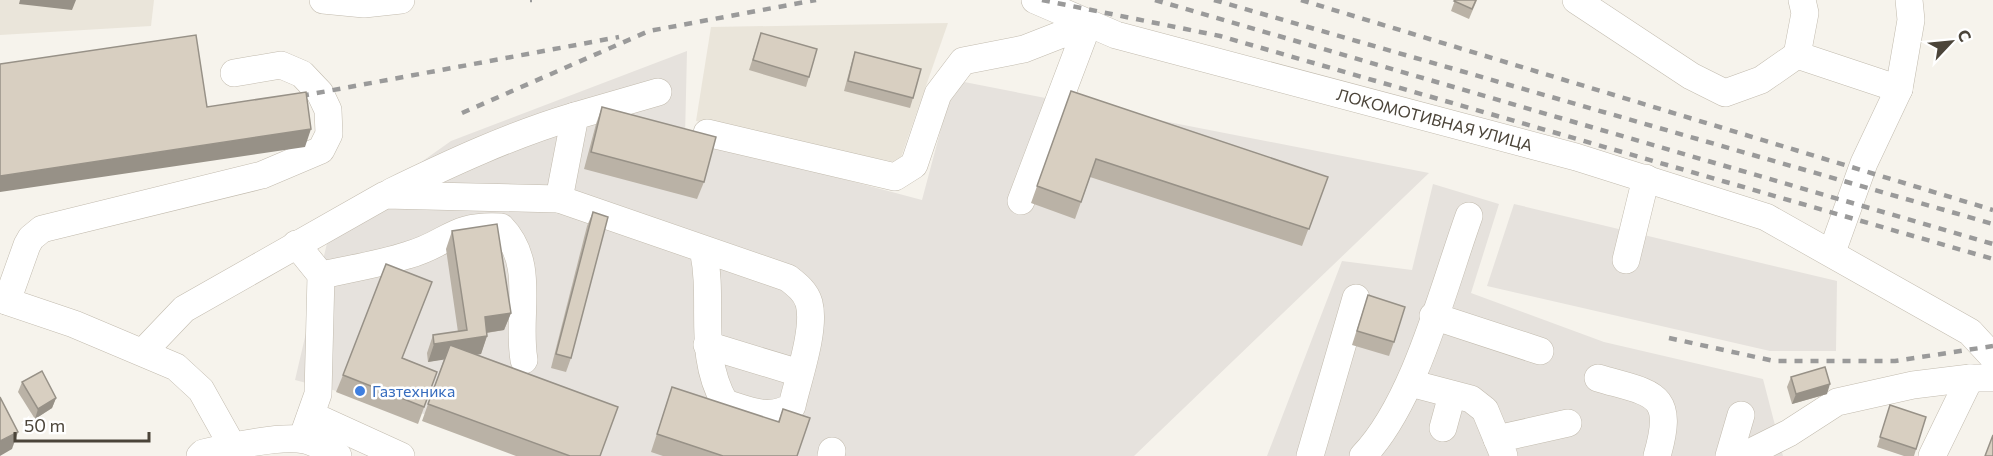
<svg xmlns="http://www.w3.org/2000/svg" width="1993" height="456" viewBox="0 0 1993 456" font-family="Commissioner,sans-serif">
<rect width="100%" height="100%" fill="#f6f3ec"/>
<g fill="#eae5da">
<polygon points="0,0 154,0 151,26 0,35"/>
<polygon points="948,23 899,163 696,121 711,27"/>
</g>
<g fill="#e6e2dd">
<polygon points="687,51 685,137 922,200 954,80 1429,173 1134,456 583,456 295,380 331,226 451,141"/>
<polygon points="1433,184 1499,204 1471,293 1604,342 1763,379 1783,456 1267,456 1342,261 1412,270"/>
<polygon points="1514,204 1837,281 1836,351 1770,351 1487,286"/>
</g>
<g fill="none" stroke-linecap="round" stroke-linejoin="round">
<g stroke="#c2bbae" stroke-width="28">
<g id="minor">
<polyline points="323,0 364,4 401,0"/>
<path id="s1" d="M1035 0 1116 35 1576 157 1766 217 1970 332 1993 357"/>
<polyline points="1576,0 1691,76 1725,93 1761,80 1797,55 1899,89"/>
<polyline points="1797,55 1805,13 1802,0"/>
<polyline points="707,133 895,177 914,165 938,94 963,61 1024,49 1088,24 1021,201"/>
<path d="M391 192C451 163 511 135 575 116"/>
<path d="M559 199 788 278C797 285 806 292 809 303 816 329 798 379 792 406 770 421 748 410 725 403 696 352 715 302 703 249"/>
<polyline points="296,244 321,275 318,394 302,439"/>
<polyline points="1832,252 1864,163 1899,89 1911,20 1909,0"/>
<polyline points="1626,260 1646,178"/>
<path d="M321 275C350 269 380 264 408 255 448 244 452 224 501 227 537 264 516 314 524 360"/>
<polyline points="0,299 74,324 176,367 201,390 238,456"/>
<polyline points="7,301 27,245 31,238 42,229 262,175 321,150 329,134 328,110 320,93 302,74 281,65 234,73"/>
<polyline points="1433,316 1540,351"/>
<polyline points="707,345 799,373"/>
<polyline points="143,352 184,309 385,195 559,199 575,116 658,92"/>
<path d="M1598 378C1652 394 1676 391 1657 456"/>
<polyline points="1410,383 1471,399 1485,410 1504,456"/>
<polyline points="311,415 401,456"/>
<polyline points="1443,428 1452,395"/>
<polyline points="1497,439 1568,423"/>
<path d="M200 456 203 453C228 447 281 435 305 440 317 443 327 449 338 456"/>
<polyline points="831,456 832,451"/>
<polyline points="1310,456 1356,298"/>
<path d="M1363 456C1415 402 1443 288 1469 216"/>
<polyline points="1729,456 1741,415"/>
<polyline points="1743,456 1789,433 1837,402 1913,385 1970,378 1993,378"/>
<polyline points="1932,456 1970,378"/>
</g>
</g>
<use href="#minor" stroke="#fff" stroke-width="27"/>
<g stroke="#9a9a9a" stroke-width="4.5" stroke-dasharray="8 8" stroke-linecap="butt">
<polyline points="530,0 532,0"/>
<polyline points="1042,0 1220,36 1993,259"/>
<polyline points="1155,0 1993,244"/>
<polyline points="1214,0 1993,224"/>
<polyline points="1301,0 1993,210"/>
<polyline points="301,96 619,37"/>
<polyline points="462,113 649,31 816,0"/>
<polyline points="1669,338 1774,361 1895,361 1993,346"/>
</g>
</g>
<g fill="#bab2a6">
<polygon points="1455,0 1477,0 1469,19 1451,11"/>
<polygon points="761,33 809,77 806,87 749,70"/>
<polygon points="855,52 913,98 910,108 844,91 852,61"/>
<polygon points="1071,91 1328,177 1302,246 1090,177 1075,219 1031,203"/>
<polygon points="602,107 704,182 697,199 584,169 596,124"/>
<polygon points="593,212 571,358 566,372 551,368 587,226"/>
<polygon points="452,231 511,313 504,330 487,333 487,336 481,354 475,355 600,456 516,456 422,421 444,359 428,362 427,353 433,335 458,332 446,249"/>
<polygon points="1368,295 1394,342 1389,356 1352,345"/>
<polygon points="403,358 437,372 418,424 336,392 343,375"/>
<polygon points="1791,377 1827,394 1792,404 1787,387"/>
<polygon points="22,382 56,398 52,408 35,419 18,392"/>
<polygon points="672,387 778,422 783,409 797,456 663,456 651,452"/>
<polygon points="1887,415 1926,417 1914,456 1904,456 1877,447"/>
</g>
<g fill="#979187">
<polygon points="20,0 76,0 72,10 19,4"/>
<polygon points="311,129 305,147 0,192 0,176"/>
<polygon points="511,313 504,330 478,334 485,317"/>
<polygon points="487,336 481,354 428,362 434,344"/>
<polygon points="1830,384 1827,394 1792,404 1796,394"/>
<polygon points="56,398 52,408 35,419 38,409"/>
<polygon points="18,432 12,449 0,456 0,441"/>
</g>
<g fill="#d8cfc1" stroke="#979187" stroke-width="1.5">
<polygon points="1455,0 1476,0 1472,9 1454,1"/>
<polygon points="761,33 817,49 809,77 753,60"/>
<polygon points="196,35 207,107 306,92 311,129 0,176 0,64"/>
<polygon points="855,52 921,69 913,98 848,81"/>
<polygon points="1071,91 1328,177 1309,229 1096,159 1081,202 1037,186"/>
<polygon points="602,107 716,137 704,182 591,152"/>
<polygon points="593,212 608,217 571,358 556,354"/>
<polygon points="497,224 511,313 485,317 487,336 434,344 433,335 467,330 452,231"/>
<polygon points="386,264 432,282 402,358 437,372 424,407 343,375"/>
<polygon points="1368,295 1405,307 1394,342 1357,331"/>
<polygon points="450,345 618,407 600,456 570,456 428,404"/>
<polygon points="1825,367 1830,384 1796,394 1791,377"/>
<polygon points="42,371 56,398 38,409 22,382"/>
<polygon points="672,387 779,422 783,409 810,418 797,456 723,456 657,434"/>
<polygon points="0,397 18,432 0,441"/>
<polygon points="1890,405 1926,417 1916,449 1880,437"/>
<polygon points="1993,435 1993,456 1985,456"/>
</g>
<circle fill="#3f7fe0" stroke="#fff" stroke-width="2" cx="360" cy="391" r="6"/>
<g text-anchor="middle" stroke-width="5" stroke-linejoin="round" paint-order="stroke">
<g font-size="16" fill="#4b4439" stroke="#fff">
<text dy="6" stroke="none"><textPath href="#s1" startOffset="418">ЛОКОМОТИВНАЯ УЛИЦА</textPath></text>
</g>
<g font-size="16" fill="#366cbe" stroke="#fff" text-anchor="start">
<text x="372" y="397">Газтехника</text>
</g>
</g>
<g transform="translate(1951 42) rotate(64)" stroke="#ffffff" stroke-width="4.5" paint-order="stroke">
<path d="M0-4.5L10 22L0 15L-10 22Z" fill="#4b4439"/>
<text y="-9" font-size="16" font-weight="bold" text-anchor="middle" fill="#4b4439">С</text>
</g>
<path d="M15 432v9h134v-9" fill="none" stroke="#4b4439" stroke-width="3"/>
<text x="24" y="432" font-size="18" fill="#4b4439" stroke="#ffffff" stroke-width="4.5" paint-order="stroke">50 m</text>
</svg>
